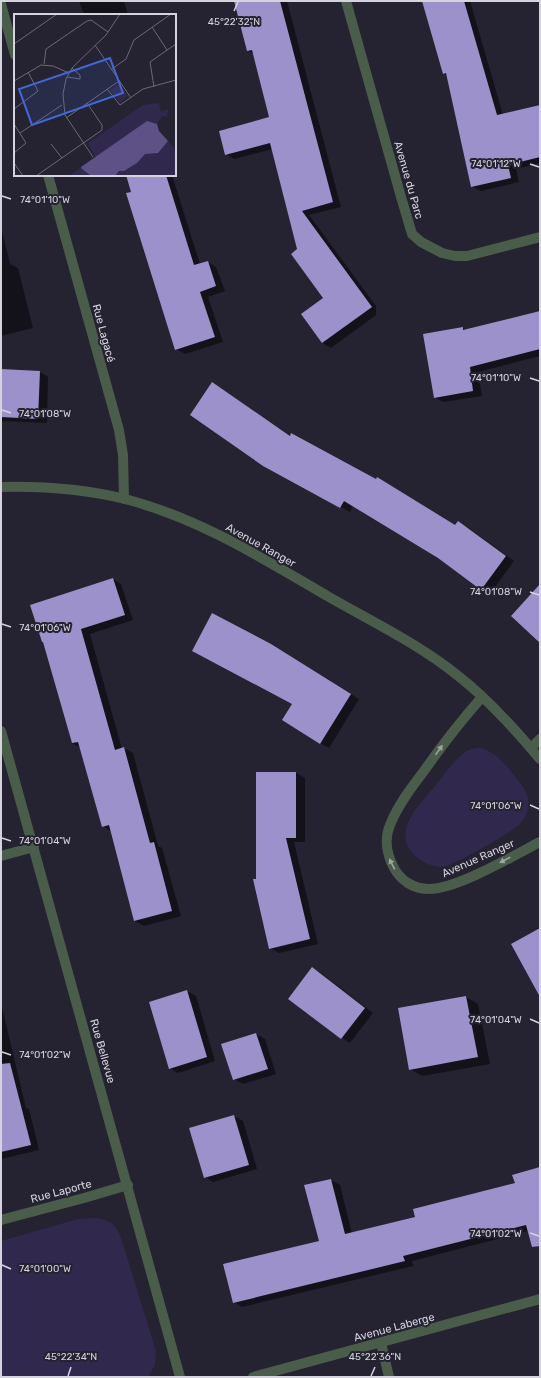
<svg xmlns="http://www.w3.org/2000/svg" width="541" height="1378" viewBox="0 0 541 1378" font-family="Rubik,sans-serif">
<rect width="100%" height="100%" fill="#252231"/>
<g fill="#31284e">
<path d="M480 748C494 751 504 762 513 774 521 784 531 794 528 808 527 814 524 820 520 824 511 833 454 865 443 867 439 867 434 866 431 865 422 862 414 856 409 849 396 825 422 802 435 786 444 775 458 754 471 749 474 748 477 748 480 748Z"/>
<path d="M97 1218C114 1222 116 1225 122 1241L156 1351 155 1365 148 1377H1V1241L78 1219Z"/>
</g>
<g fill="#0007">
<polygon points="79,1 124,1 128,15 84,15"/>
<polygon points="236,1 287,1 341,207 309,215 376,306 376,315 331,348 322,343 324,298 273,149 234,159 226,154 270,118 254,54 248,50"/>
<polygon points="427,1 470,1 503,115 540,106 540,163 516,169 519,182 481,191 472,186 448,75 443,73"/>
<polygon points="127,175 172,175 200,264 208,262 216,267 225,291 208,297 223,342 185,354 176,349"/>
<polygon points="1,227 10,264 18,268 33,328 1,336"/>
<polygon points="540,313 540,356 478,372 482,396 443,402 434,397 463,328 467,330"/>
<polygon points="1,370 40,372 48,377 47,423 1,421"/>
<polygon points="221,389 291,436 456,526 467,527 514,561 490,594 438,557 353,505 350,512 272,470"/>
<polygon points="113,579 121,584 133,620 90,634 122,749 124,748 133,753 158,846 162,848 181,916 144,926 135,921 111,831 103,826 81,748 72,743 45,642"/>
<polygon points="280,651 359,699 329,748 320,743 293,704"/>
<polygon points="257,773 296,773 305,778 305,842 294,842 318,944 279,953 270,948"/>
<polygon points="312,968 321,973 373,1013 350,1043 342,1038 290,998"/>
<polygon points="187,991 196,996 215,1061 178,1073 170,1068"/>
<polygon points="466,997 478,1004 490,1064 422,1076 410,1069 399,1009"/>
<polygon points="1,1003 26,1108 29,1109 39,1150 1,1159"/>
<polygon points="256,1034 265,1039 276,1074 243,1084 234,1079"/>
<polygon points="234,1116 243,1121 257,1169 213,1182 205,1177"/>
<polygon points="540,1171 540,1228 412,1261 413,1266 242,1307 234,1302 320,1242 331,1180 340,1185 352,1234 416,1218 516,1183"/>
</g>
<g fill="#9c91cb">
<polygon points="234,1 280,1 333,202 302,211 372,307 322,343 301,314 323,298 291,254 297,249 270,143 225,155 219,131 269,117 252,50 247,51"/>
<polygon points="422,1 464,1 497,115 540,105 540,157 508,165 511,178 471,187 446,73 443,74"/>
<polygon points="126,175 166,175 194,265 208,261 216,286 200,292 215,337 175,350 126,193 131,192"/>
<polygon points="540,311 540,349 470,367 473,391 434,398 423,334 463,327 463,330"/>
<polygon points="1,369 40,371 38,419 1,417"/>
<polygon points="212,382 290,436 291,433 376,479 377,477 455,525 458,521 506,556 481,590 438,558 344,501 340,508 263,466 190,415"/>
<polygon points="113,578 125,615 81,629 115,750 124,747 150,843 154,842 172,911 134,921 109,825 102,827 78,742 72,743 43,642 42,642 30,605"/>
<polygon points="540,584 540,643 511,616"/>
<polygon points="212,613 271,644 351,694 320,744 282,720 292,704 192,651"/>
<polygon points="256,772 296,772 296,838 286,838 310,939 269,949 253,879 256,879"/>
<polygon points="540,928 540,997 511,944"/>
<polygon points="312,967 365,1008 341,1039 288,999"/>
<polygon points="187,990 207,1057 169,1069 149,1002"/>
<polygon points="466,996 478,1057 409,1070 398,1008"/>
<polygon points="256,1033 268,1069 233,1080 221,1044"/>
<polygon points="10,1063 31,1145 1,1152 1,1064"/>
<polygon points="234,1115 249,1165 204,1178 189,1128"/>
<polygon points="540,1167 540,1246 532,1247 526,1225 403,1256 405,1261 233,1303 223,1264 319,1241 304,1185 331,1179 345,1234 415,1217 413,1209 515,1183 512,1175"/>
</g>
<g fill="none" stroke-linecap="round" stroke-linejoin="round">
<g stroke="#4a5d4b" stroke-width="10">
<polyline points="346,1 401,197 412,234 421,242 442,253 455,256 467,256 540,237"/>
<polyline points="1,4 15,55"/>
<polyline points="48,175 119,430 123,455 124,499"/>
<path d="M1 487C42 486 84 489 125 499 199 518 264 559 329 597 371 621 420 645 457 675 488 699 515 729 540 759"/>
<path d="M482 697C461 721 442 745 424 771 411 788 398 805 390 825 384 839 387 855 394 868 401 881 414 889 429 889 457 889 513 856 540 842"/>
<polyline points="1,731 180,1377"/>
<polyline points="531,748 540,739"/>
<polyline points="1,856 34,847"/>
<polyline points="1,1220 84,1198 128,1185"/>
<polyline points="381,1343 389,1377"/>
<polyline points="253,1377 540,1299"/>
</g>
</g>
<defs><path id="oneway-solid" d="M-6-.8H1V-3.2L6.5 0L1 3.2V.8H-6Z"/></defs>
<g fill="#9da4a3">
<use href="#oneway-solid" transform="translate(439 750) rotate(-54)"/>
<use href="#oneway-solid" transform="translate(505 860) rotate(153)"/>
<use href="#oneway-solid" transform="translate(392 864) rotate(-117)"/>
</g>
<path fill="none" stroke="#d5d4de" stroke-width="1.5" d="M234 11 238 2M530 164 539 167M2 196 11 199M530 378 539 381M2 410 11 413M530 592 539 595M2 624 11 627M530 805 539 809M2 838 11 841M530 1019 539 1023M2 1052 11 1055M530 1233 539 1236M2 1265 11 1269M68 1376 71 1367M371 1376 375 1367"/>
<g text-anchor="middle" stroke-width="4" stroke-linejoin="round" paint-order="stroke">
<g font-size="11" fill="#d5d4de" stroke="#252231">
<text transform="translate(409 180) rotate(74)" y="4">Avenue du Parc</text>
<text transform="translate(104 333) rotate(75)" y="4">Rue Lagacé</text>
<text transform="translate(261 545) rotate(29)" y="4">Avenue Ranger</text>
<text transform="translate(478 858) rotate(-24)" y="4">Avenue Ranger</text>
<text transform="translate(103 1051) rotate(74)" y="4">Rue Bellevue</text>
<text transform="translate(61 1191) rotate(-15)" y="4">Rue Laporte</text>
<text transform="translate(394 1327) rotate(-15)" y="4">Avenue Laberge</text>
</g>
</g>
<g transform="translate(14 14)">
<rect width="162" height="162" fill="#252231"/>
<path d="M105 70 114 82 106 89 96 76ZM145 89 147 98 154 95 153 103 148 102 143 110 145 117 162 136V162H55L81 143 74 129 129 91Z" fill="#31284e"/>
<path d="M133 107 143 110 145 117 154 127 144 139 131 140 123 149 110 157H105L101 162 76 161 68 155 67 153Z" fill="#5d5186"/>
<path fill="none" stroke="#6b6976" stroke-width="1" d="M138 13 153 36M0 30 43 0M81 31 117 84M30 50 32 35 73 7 77 6 94 18M98 55 112 45 120 26 157 0M53 63 66 65V61L58 54M0 67 27 51 39 52 55 59M140 73 136 48 162 30M93 75 106 91 129 75 162 66M0 95 24 77 14 58M52 104 105 67M0 110 12 129 0 139M6 119 48 91M37 130 48 144M79 143 51 101 49 80 52 65 58 54 92 21 106 0M0 149 9 162M22 162 88 116V111L73 89"/>
<path fill="#4269d9" fill-opacity="0.15" stroke="#4269d9" stroke-width="2" d="M96 44 109 79 18 111 5 75Z"/>
<rect width="162" height="162" fill="none" stroke="#d5d4de" stroke-width="2"/>
</g>
<g font-size="10" text-anchor="middle" fill="#d5d4de" stroke="#252231" stroke-width="4" stroke-linejoin="round" paint-order="stroke">
<text x="234" y="25">45°22'32"N</text>
<text x="496" y="167">74°01'12"W</text>
<text x="45" y="203">74°01'10"W</text>
<text x="496" y="381">74°01'10"W</text>
<text x="45" y="417">74°01'08"W</text>
<text x="496" y="595">74°01'08"W</text>
<text x="45" y="631">74°01'06"W</text>
<text x="496" y="809">74°01'06"W</text>
<text x="45" y="844">74°01'04"W</text>
<text x="496" y="1023">74°01'04"W</text>
<text x="45" y="1058">74°01'02"W</text>
<text x="496" y="1237">74°01'02"W</text>
<text x="45" y="1272">74°01'00"W</text>
<text x="71" y="1360">45°22'34"N</text>
<text x="375" y="1360">45°22'36"N</text>
</g>
<rect width="541" height="1378" fill="none" stroke="#d5d4de" stroke-width="4"/>
</svg>
